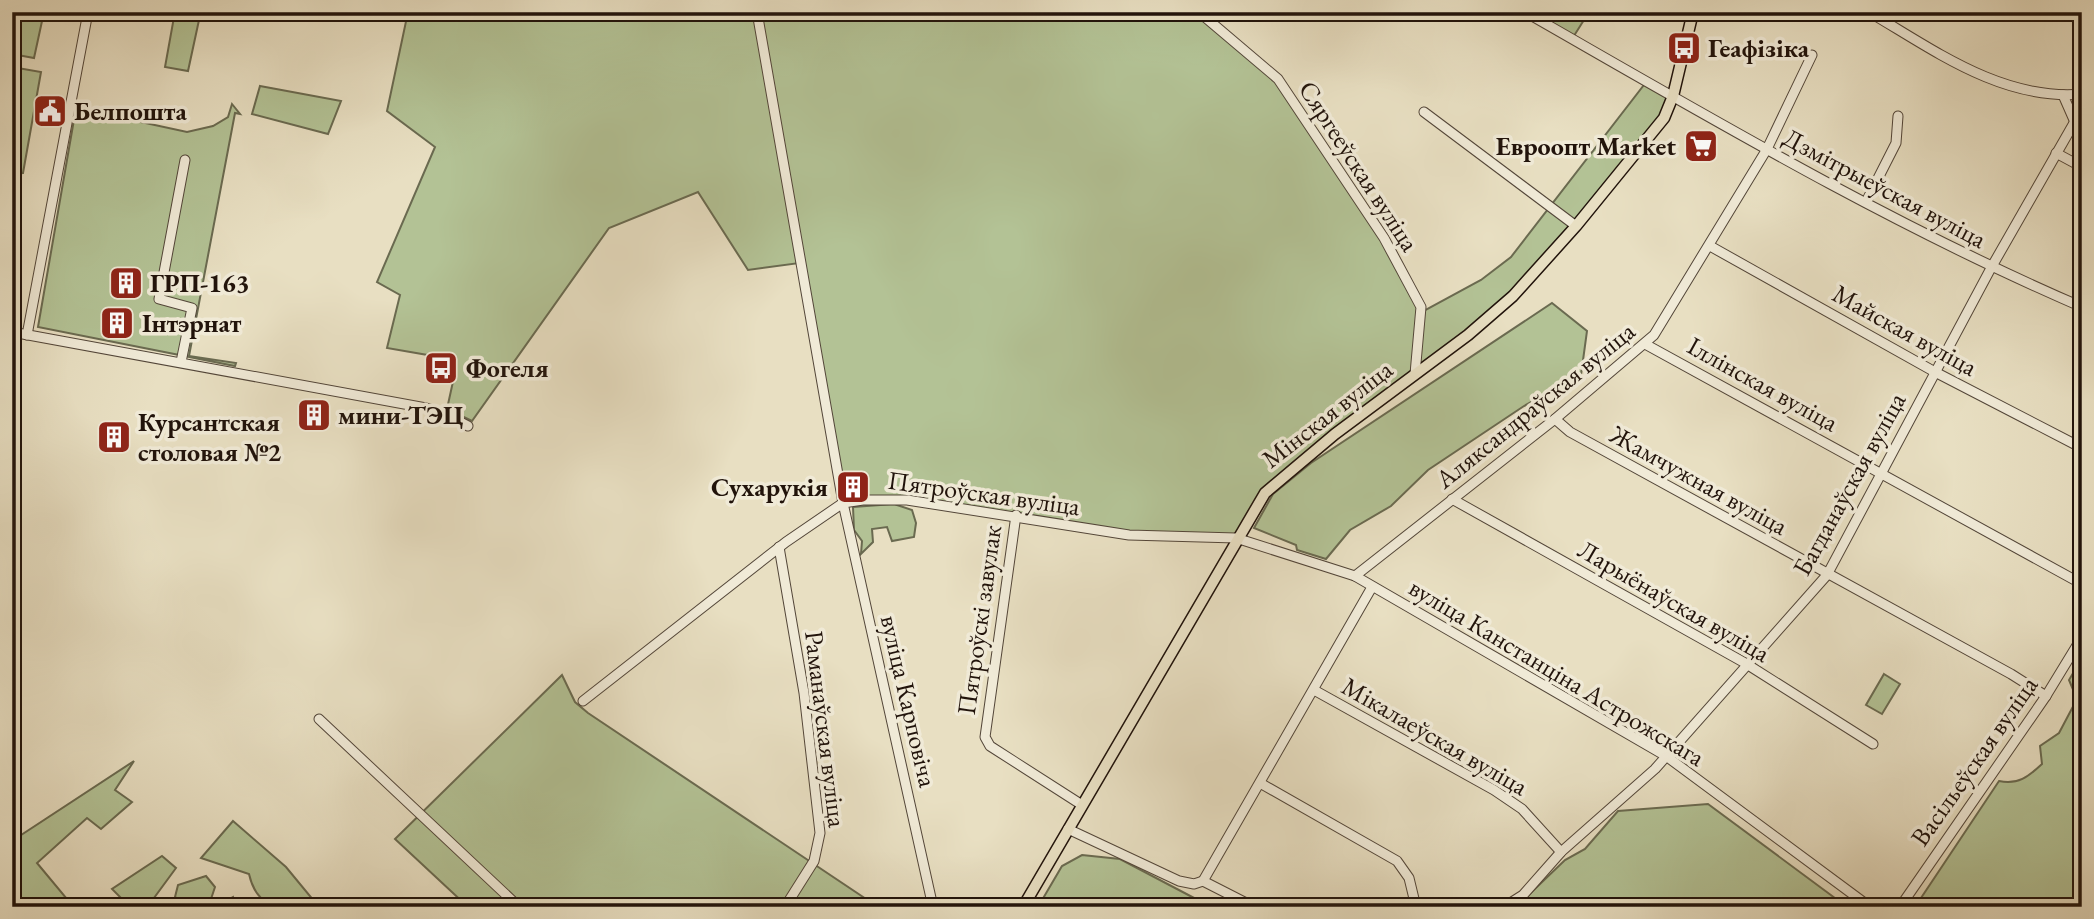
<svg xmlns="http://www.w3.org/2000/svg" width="2094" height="919" viewBox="0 0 2094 919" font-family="'EB Garamond',serif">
<rect width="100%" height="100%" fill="#e8dfc2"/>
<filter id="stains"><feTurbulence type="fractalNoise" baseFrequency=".00286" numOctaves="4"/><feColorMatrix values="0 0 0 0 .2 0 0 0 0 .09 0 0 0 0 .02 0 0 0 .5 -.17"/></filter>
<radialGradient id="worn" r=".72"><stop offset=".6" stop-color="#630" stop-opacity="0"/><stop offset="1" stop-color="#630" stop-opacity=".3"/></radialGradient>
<g fill="#b3c295" stroke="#6a6a50" stroke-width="2">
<polygon points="12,12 44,12 34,58 12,54"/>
<polygon points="408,12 1199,12 1278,79 1384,238 1422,312 1481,280 1511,257 1647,81 1673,96 1669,109 1513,296 1285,474 1236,538 1138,536 907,500 843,503 799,263 748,270 698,192 609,228 472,421 447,409 454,377 439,357 387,348 400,295 377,282 435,147 387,111"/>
<polygon points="1525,12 1589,12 1572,39"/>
<polygon points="174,17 199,20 188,71 165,67"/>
<polygon points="12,67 41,72 23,173 12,174"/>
<polygon points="260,86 341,101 328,134 252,114"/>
<polygon points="232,104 240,114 235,113 189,356 236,363 235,366 38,327 76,108 187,132 213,126 228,117"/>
<polygon points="1552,303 1587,331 1581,375 1524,406 1428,470 1391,506 1350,530 1326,559 1297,550 1296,545 1254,528 1273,494 1311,463"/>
<polygon points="894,504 912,510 916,523 914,537 892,541 887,527 872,529 873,542 861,554 862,541 854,530 853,507"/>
<path d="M2082 658V907H1915L1999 781C2018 785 2028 777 2042 764L2040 746 2059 733 2077 699 2069 680Z"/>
<polygon points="1884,674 1900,684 1882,714 1866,705"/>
<polygon points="562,675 575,702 588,713 878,907 468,907 395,839"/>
<polygon points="134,761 115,790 132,802 101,829 87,818 37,863 72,905 12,907 12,841"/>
<polygon points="1708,804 1847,907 1516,907 1565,860 1585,849 1618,811"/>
<path d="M233 821 286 867 319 907C286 907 258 914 249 874L201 858Z"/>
<polygon points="1082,855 1120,859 1196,899 1191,907 1038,907 1062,866"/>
<polygon points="162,856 176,868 154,898 168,907 130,907 112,889"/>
<polygon points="206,876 215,887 211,899 217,906 233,897 235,907 193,907 175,897 178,885"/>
</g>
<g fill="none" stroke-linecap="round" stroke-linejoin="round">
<g stroke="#534639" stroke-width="11">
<g id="minor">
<polyline points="757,12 843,503 933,907"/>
<polyline points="1199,12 1278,79 1384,238 1421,307 1415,374"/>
<path d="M1525 12C1707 116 1889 224 2082 307"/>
<path d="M1869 12C1934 50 2002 101 2082 94"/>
<polyline points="2063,95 2074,120"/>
<polyline points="1424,112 1576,226"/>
<polyline points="2056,153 2082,167"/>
<polyline points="1866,202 1896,143 1898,116"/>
<polyline points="1710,246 1935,372 2082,448"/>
<polyline points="12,332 426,408 441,412 468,426"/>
<polyline points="27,335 88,12"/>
<polyline points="1645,344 2082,584"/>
<polyline points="181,362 192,308 159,299 185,160"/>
<polyline points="1555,419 1570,432 2011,674 2046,696"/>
<polyline points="1452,499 1745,663 1873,744"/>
<polyline points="1016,515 985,737 990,746 1082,805"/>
<polyline points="779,547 804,693 820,833 814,861 785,907"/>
<polyline points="1355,576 1555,419 1654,335 1767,149 1812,55"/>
<polyline points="1314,690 1494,790 1522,809 1561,852"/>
<polyline points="583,701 786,542 843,503 863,500 907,500 1129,535 1236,538 1355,576 1666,756 1870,907"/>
<polyline points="319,719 519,907"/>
<polyline points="1260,783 1397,861 1409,878 1416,907"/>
<polyline points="1068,829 1179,881 1194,884 1203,881"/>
<polyline points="1203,881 1372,587"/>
<polyline points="1203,881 1254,907"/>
<polyline points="1504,907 1523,895 1561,852 1655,769 1827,575 1991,268 2082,109"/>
<polyline points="1900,907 2046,696 2082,637"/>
</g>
</g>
<g stroke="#21130b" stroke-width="13">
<polyline id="major" points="1023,907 1265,493 1335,434 1468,335 1513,296 1576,226 1664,118 1673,96 1693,12"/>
</g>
<use href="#minor" stroke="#f0ead7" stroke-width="9"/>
<use href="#major" stroke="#e8dfc2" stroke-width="10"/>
</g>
<defs>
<g id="bus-square" transform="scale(1.75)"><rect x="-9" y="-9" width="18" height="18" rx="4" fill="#8f2418" stroke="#f0ead7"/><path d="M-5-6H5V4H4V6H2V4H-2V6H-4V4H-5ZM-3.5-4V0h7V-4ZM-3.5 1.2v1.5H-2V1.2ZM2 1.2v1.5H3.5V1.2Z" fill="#fff"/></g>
<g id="civic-square" transform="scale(1.75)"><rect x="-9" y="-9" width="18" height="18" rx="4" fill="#8f2418" stroke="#f0ead7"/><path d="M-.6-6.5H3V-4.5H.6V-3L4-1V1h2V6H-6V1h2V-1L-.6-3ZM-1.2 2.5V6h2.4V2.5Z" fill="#fff"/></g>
<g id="supermarket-square" transform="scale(1.75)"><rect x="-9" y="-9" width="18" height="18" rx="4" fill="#8f2418" stroke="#f0ead7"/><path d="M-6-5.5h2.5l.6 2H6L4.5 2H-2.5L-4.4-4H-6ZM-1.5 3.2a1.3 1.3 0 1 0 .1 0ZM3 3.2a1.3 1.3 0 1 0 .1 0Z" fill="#fff"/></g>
<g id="building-square" transform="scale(1.75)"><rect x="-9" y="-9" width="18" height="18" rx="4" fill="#8f2418" stroke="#f0ead7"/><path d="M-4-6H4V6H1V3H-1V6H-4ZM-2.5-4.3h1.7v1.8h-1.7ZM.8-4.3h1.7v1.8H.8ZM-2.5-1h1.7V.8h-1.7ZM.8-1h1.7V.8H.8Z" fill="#fff"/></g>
</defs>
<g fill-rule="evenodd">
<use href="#bus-square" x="1684" y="48"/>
<use href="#civic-square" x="50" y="111"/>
<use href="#supermarket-square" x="1701" y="146"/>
<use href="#building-square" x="126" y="283"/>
<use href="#building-square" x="117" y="323"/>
<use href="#bus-square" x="441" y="368"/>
<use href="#building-square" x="314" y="415"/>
<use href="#building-square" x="114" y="437"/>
<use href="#building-square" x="853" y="487"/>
</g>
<g text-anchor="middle" stroke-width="7" stroke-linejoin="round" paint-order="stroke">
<g font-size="26" font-weight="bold" fill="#21130b" stroke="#f0ead7" text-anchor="start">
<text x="1708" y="57">Геафізіка</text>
<text x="74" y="120">Белпошта</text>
<text x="1676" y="155" text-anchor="end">Евроопт Market</text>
<text x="150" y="292">ГРП-163</text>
<text x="142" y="332">Інтэрнат</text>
<text x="466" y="377">Фогеля</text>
<text x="338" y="424">мини-ТЭЦ</text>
<text x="138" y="431">Курсантская<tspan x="138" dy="30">столовая №2</tspan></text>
<text x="828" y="496" text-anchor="end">Сухарукія</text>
</g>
<g font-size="26" fill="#21130b" stroke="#f0ead7">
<text transform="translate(1359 166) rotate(57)" y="9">Сяргееўская вуліца</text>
<text transform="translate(1885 188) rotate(28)" y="9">Дзмітрыеўская вуліца</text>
<text transform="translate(1905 330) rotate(29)" y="9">Майская вуліца</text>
<text transform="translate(1763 384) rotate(29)" y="9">Іллінская вуліца</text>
<text transform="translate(1535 405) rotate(-39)" y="9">Аляксандраўская вуліца</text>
<text transform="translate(1327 414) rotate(-38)" y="9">Мінская вуліца</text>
<text transform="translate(1699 480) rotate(29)" y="9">Жамчужная вуліца</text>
<text transform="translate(1849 484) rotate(-61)" y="9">Багданаўская вуліца</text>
<text transform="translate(984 493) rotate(8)" y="9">Пятроўская вуліца</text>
<text transform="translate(1674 601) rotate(30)" y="9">Ларыёнаўская вуліца</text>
<text transform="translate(979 620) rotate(-82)" y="9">Пятроўскі завулак</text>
<text transform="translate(1557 672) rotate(31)" y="9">вуліца Канстанціна Астрожскага</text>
<text transform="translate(909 701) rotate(77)" y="9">вуліца Карповіча</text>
<text transform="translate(826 729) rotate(83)" y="9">Раманаўская вуліца</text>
<text transform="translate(1435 736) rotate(30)" y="9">Мікалаеўская вуліца</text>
<text transform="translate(1974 761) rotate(-55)" y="9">Васільеўская вуліца</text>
</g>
</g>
<rect width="2094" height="919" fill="none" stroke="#e8dfc2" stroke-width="42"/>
<rect x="14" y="14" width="2066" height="891" fill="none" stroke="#21130b" stroke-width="3.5"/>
<rect x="21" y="21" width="2052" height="877" fill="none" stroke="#21130b" stroke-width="2"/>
<rect width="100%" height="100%" filter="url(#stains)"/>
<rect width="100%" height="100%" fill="url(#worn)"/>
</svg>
